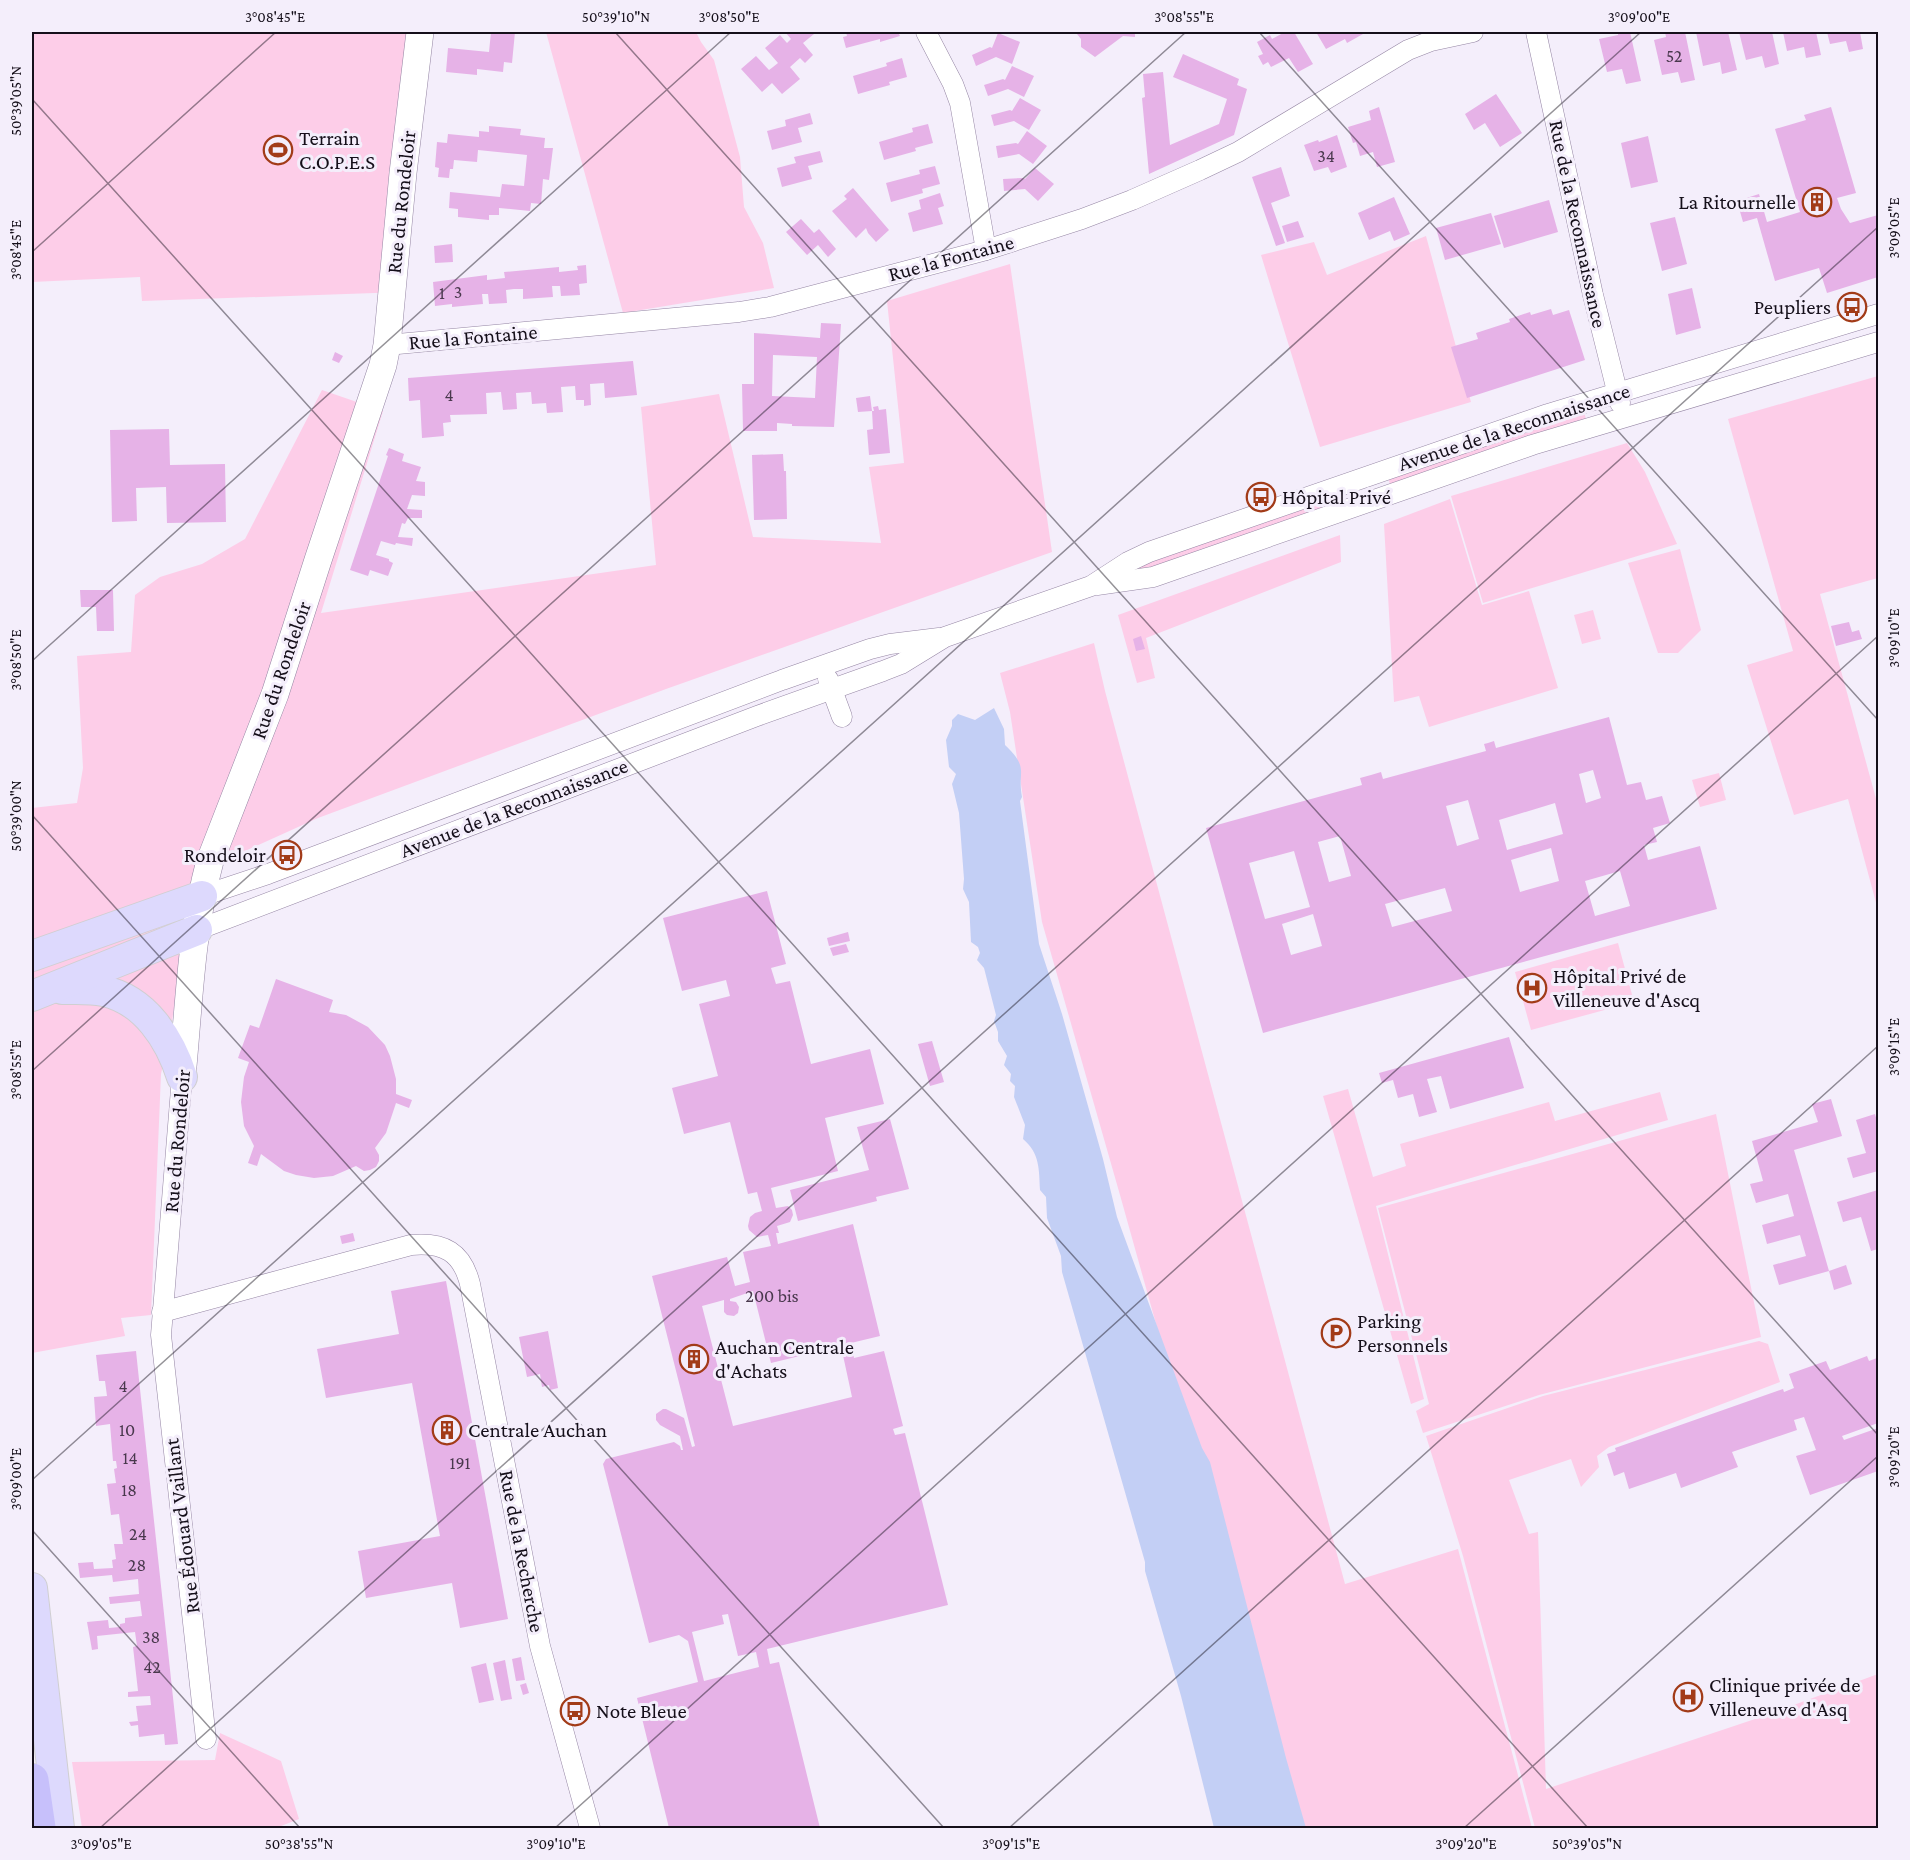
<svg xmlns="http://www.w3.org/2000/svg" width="1910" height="1860" viewBox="0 0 1910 1860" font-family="'Crimson Pro',serif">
<rect width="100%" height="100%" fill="#f4eefb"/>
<g fill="#fdcde8">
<polygon points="32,32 418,32 403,292 142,301 140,277 32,282"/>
<polygon points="546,32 696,32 701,42 714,60 740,157 744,207 763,243 774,288 623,313"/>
<polygon points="1426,236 1471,402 1320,447 1261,255 1314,242 1327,275"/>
<polygon points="1010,264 1052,552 666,689 318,818 194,874 171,1028 161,1074 151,1315 121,1318 125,1336 32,1353 32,808 77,803 83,768 77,656 131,652 135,595 160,577 202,564 245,539 322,390 383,411 321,613 656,565 641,407 719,394 753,537 881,543 869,467 904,463 887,301"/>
<polygon points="1878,376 1878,578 1820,594 1878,806 1878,910 1848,799 1794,815 1747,665 1793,651 1728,419"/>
<polygon points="1583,409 1587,422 1392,489 1387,476"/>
<polygon points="1627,443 1645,472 1677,544 1483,603 1451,496"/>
<polygon points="1320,497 1326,512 1162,568 1134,573 1131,568"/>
<polygon points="1450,499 1482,605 1529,591 1558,688 1429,727 1419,696 1394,702 1384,524"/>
<polygon points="1340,535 1341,562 1146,638 1155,678 1137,683 1118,615"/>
<polygon points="1680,549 1701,630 1678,653 1658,653 1628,563"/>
<polygon points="1593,610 1601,639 1582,644 1574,615"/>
<polygon points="1094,643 1105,691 1345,1584 1458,1549 1532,1828 1297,1828 1120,1195 1042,922 1010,712 1000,673"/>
<polygon points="1719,773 1726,800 1700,807 1692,780"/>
<polygon points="1618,943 1634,1002 1531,1030 1515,972"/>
<polygon points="1348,1089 1373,1177 1406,1166 1400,1144 1549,1102 1555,1121 1660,1092 1668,1120 1376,1206 1424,1399 1411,1404 1323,1096"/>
<polygon points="1716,1114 1761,1337 1539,1395 1423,1433 1416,1411 1429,1404 1378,1208"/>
<polygon points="1759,1341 1768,1344 1780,1382 1609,1447 1597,1456 1599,1467 1581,1487 1571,1459 1509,1480 1529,1534 1538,1532 1546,1789 1758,1718 1878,1674 1878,1828 1535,1828 1463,1556 1426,1436 1543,1396"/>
<polygon points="220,1733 281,1761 299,1819 276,1828 82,1828 72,1762 215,1760"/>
</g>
<path fill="#c3cff5" d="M994 708 1004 729 1005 745C1030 769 1017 770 1022 797L1020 801 1039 944 1062 1014 1103 1159 1117 1217 1202 1448 1210 1462 1286 1758 1306 1828H1214L1181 1696 1145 1571V1562L1062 1272 1061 1256 1047 1218 1046 1197 1040 1190C1039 1170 1040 1153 1023 1139L1025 1125 1014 1097 1015 1086 1010 1081 1011 1074 1004 1065 1007 1056 998 1041V1032L994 1021 996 1015 984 968 977 960 980 953 978 947 971 942 969 902 963 889 964 879 959 813 952 784 956 774 949 767 946 740 952 726V720L958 714 975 720Z"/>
<g fill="#e6b2e7" fill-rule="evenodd">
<polygon points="491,32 515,32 512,63 504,62 503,72 477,69 477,75 446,72 448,48 489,52"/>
<polygon points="785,32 811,32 814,34 803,43 813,55 805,63 800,58 790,67 800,79 782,94 772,83 762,92 741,69 756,56 769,70 773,67 778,63 765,48 780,35 787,43 791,39"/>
<polygon points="846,32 898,32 900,36 880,42 880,39 846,48 843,37 847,36"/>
<polygon points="1080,32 1135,32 1135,37 1123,36 1095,57 1081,47 1081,39 1077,34"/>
<polygon points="1285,32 1294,32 1313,64 1298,72 1289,58 1271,67 1268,62 1263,65 1258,56 1263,54 1257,42 1270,35 1272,39"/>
<polygon points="1316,32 1361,32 1363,34 1347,43 1345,39 1326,49"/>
<polygon points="1618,32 1630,32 1641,81 1626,84 1622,69 1607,72 1599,39 1618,35"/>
<polygon points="1665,32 1685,32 1695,80 1681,83 1678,72 1662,75 1654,40 1666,37"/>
<polygon points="1696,32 1728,32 1737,70 1722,74 1720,62 1703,66"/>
<polygon points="1739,32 1772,32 1779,64 1765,68 1762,56 1746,60"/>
<polygon points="1783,32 1816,32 1821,55 1806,58 1804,47 1787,51"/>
<polygon points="1827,32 1860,32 1863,49 1849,52 1846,41 1830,44"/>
<polygon points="998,33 1020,42 1012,64 996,57 976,66 972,55 990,47 992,48"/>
<polygon points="1183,54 1239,79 1237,85 1247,89 1234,135 1149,174 1142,98 1145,97 1143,74 1163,72 1170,145 1219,124 1227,99 1173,77"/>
<polygon points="902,58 907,77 889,82 890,85 858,94 853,76 887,66 886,63"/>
<polygon points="1012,66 1034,76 1024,97 1008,89 988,96 984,85 1003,79 1005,80"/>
<polygon points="1496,94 1522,133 1500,147 1485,123 1474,130 1465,114"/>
<polygon points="1020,98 1041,110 1029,130 1014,121 994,126 991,115 1010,110 1012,111"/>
<polygon points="1379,107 1395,162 1377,167 1373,152 1360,156 1356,142 1353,143 1348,127 1371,120 1369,111"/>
<polygon points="1831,107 1856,193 1837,198 1841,209 1850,223 1878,215 1878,277 1827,293 1819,268 1775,281 1757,218 1743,222 1737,201 1759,194 1767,222 1800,212 1775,129 1806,120 1804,115"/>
<polygon points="810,113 813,124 798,128 802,142 772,150 767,131 786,126 785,120"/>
<polygon points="928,124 933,143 915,148 916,151 884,160 879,142 913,132 912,128"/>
<polygon points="489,126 521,129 520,135 545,138 544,148 553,148 549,180 543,179 541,204 531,203 530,211 499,208 499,215 489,215 489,220 458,217 458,209 449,208 450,192 500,197 502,184 524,186 527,155 518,154 478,150 477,162 454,160 453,169 450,169 449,178 438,177 439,168 435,167 437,142 447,143 448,134 479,137 479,131 489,132"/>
<polygon points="1027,131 1047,146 1033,164 1019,154 998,158 996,146 1016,143 1018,144"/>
<polygon points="1337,135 1347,167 1331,173 1328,167 1314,171 1304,145 1318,140 1319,142"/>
<polygon points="1648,136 1658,182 1631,188 1621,143"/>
<polygon points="820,151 823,162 808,166 812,179 782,187 777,168 796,163 794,157"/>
<polygon points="935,166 940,184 922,189 923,193 891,202 886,183 920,174 919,170"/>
<polygon points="1281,167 1290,196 1271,203 1285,243 1276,246 1252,177"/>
<polygon points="1035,168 1054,184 1038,201 1025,189 1004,191 1003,179 1023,178 1025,179"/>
<polygon points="853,188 889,230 876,242 868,233 866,228 856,238 832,211 847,199 844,196"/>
<polygon points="940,193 944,206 938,208 943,224 913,232 908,213 921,209 919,200"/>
<polygon points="1394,197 1410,234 1394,241 1390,231 1369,240 1358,213"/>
<polygon points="1549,200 1558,232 1504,248 1494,216"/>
<polygon points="1491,213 1501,244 1445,260 1436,228"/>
<polygon points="1675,217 1687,264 1662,271 1650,223"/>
<polygon points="801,219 814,233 819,229 836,249 828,257 818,245 807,255 786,232"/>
<polygon points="1298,221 1304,237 1287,242 1282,226"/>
<polygon points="452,244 453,262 435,263 434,246"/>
<polygon points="586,265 587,283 579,284 580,295 561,296 560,286 552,286 553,297 523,299 523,289 514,289 506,290 507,303 489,304 488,294 482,294 483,304 452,307 452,304 435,306 433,282 487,275 487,280 505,278 504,272 559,267 559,272 578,270 577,266"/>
<polygon points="1692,288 1701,328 1676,335 1668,294"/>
<polygon points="1551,309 1553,315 1569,310 1585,360 1467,398 1451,347 1478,339 1476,333 1510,322 1509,319 1530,312 1531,315"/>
<path d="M821 323 841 324 834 427 792 426V424L777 423V431H743L742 384H754V333L820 338ZM773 355 817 357 815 398 772 396Z"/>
<polygon points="335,352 343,356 339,363 332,360"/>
<polygon points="633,361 637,395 605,398 604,383 590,384 591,405 584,406 584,400 576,400 575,386 561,387 563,412 547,413 546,403 532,404 531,392 516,393 517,409 503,410 501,392 486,393 487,414 450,415 451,422 443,423 444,436 422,438 420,400 409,401 408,378"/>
<polygon points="870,396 872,411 858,412 856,398"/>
<polygon points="878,406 879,410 886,409 890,453 869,455 867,430 873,429 872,411 874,411 873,407"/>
<polygon points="169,429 170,465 225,464 226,522 167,523 166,487 136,488 137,521 112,522 110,430"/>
<polygon points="389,448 404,454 402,461 421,467 416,481 425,482 425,496 412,495 407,509 422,510 422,518 408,518 405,524 402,523 398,537 413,538 412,546 396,543 395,545 381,541 376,555 389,559 389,561 393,563 388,576 370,570 368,576 350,570 388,456 386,455"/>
<polygon points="783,454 784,471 786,471 787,519 754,520 752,455"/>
<polygon points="80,590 113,590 114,631 97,631 96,607 81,607"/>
<polygon points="1849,622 1852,632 1859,630 1862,639 1836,646 1831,626"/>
<polygon points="1141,636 1145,649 1136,651 1133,639"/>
<path d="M1609 717 1627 785 1641 782 1646 800 1662 796 1670 823 1653 828 1657 842 1644 845 1648 860 1700 846 1717 909 1263 1033 1206 828 1362 785 1360 778 1371 775 1381 772 1383 779 1486 751 1484 744 1488 743 1494 741 1496 748ZM1593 770 1601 798 1586 803 1579 774ZM1468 800 1479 839 1457 846 1446 806ZM1555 803 1563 834 1507 850 1499 820ZM1340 836 1351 876 1329 882 1318 842ZM1551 848 1559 881 1520 892 1511 860ZM1294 851 1310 907 1265 919 1249 863ZM1620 871 1630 906 1595 916 1585 881ZM1445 888 1452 911 1392 927 1385 904ZM1313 914 1322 946 1291 955 1282 924Z"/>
<path d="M767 891 786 964 771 968 776 984 790 981 811 1064 870 1049 884 1104 825 1118 838 1171 771 1188 776 1208 788 1206 792 1210 793 1215 790 1222 777 1226 779 1233H776L778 1244 853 1224 880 1336 851 1343 854 1358 884 1351 903 1426 893 1429 895 1435 905 1433 948 1605 767 1649 770 1664 779 1662 820 1828H669L637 1698 698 1682 688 1641 679 1635 649 1643 603 1464 606 1459 674 1442 680 1446 681 1450H683L680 1436 660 1425 656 1420V1414L663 1409H666L684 1418 692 1447 695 1446 652 1276 727 1257 735 1286 750 1282 743 1252 771 1246 768 1235 757 1237 749 1230 748 1226 750 1217 755 1213 762 1211 757 1192 748 1194 730 1122 684 1134 672 1088 718 1076 699 1004 730 996 726 980 682 991 663 918ZM753 1291 771 1363 841 1346 852 1397 733 1426 702 1306 724 1300V1312L727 1315 734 1316 738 1313 739 1307 736 1302 730 1301V1299ZM728 1614 738 1656 756 1652 759 1667 704 1681 692 1632 724 1624 722 1615Z"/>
<polygon points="848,932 850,941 829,946 827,938"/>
<polygon points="846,944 849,952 833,956 830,948"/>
<polygon points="276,979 333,1000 329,1012 346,1015 368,1027 385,1045 390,1056 396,1079 396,1094 412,1100 409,1108 396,1103 386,1133 375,1148 379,1155 379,1161 376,1167 370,1170 364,1171 356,1166 333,1176 314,1178 296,1175 284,1171 261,1154 257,1166 248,1163 254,1146 244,1126 241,1102 244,1077 249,1062 238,1058 250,1025 259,1028"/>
<polygon points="1509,1037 1524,1088 1450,1109 1441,1076 1427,1079 1437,1112 1419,1117 1413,1094 1398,1098 1393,1080 1382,1083 1379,1073"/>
<polygon points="932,1041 944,1082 930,1086 918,1044"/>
<polygon points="1831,1099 1842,1136 1794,1150 1829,1271 1846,1265 1852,1284 1834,1290 1829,1271 1779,1285 1773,1265 1806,1256 1800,1235 1767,1244 1762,1225 1794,1216 1788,1194 1756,1203 1750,1184 1763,1181 1752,1141 1818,1122 1812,1104"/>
<polygon points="1875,1114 1878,1125 1878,1171 1853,1178 1847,1158 1866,1153 1856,1120"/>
<polygon points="890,1119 909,1189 876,1197 877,1201 798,1221 790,1190 869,1170 857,1127"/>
<polygon points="1878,1190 1878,1249 1871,1251 1861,1217 1843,1222 1837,1202"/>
<polygon points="353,1233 355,1241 342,1244 340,1236"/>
<polygon points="446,1281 508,1619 460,1628 452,1583 366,1598 358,1551 440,1536 412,1383 326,1398 317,1349 399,1334 391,1291"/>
<polygon points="548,1331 558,1388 550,1390 549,1385 542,1387 540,1374 527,1377 519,1337"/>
<polygon points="136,1351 148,1465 178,1744 165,1745 164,1734 139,1737 138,1725 131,1726 129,1722 138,1721 136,1706 151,1705 150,1696 128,1697 128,1692 138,1691 133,1647 137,1646 135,1632 97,1636 98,1649 92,1650 87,1622 108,1620 109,1628 120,1627 120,1624 125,1623 125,1618 142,1616 140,1601 110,1604 109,1597 139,1594 138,1579 113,1582 112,1575 80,1578 78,1563 93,1562 94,1569 113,1568 112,1560 116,1559 114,1544 123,1544 119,1514 111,1515 107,1484 116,1483 114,1469 117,1468 116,1461 113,1461 110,1424 96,1426 94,1397 107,1396 105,1381 99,1381 96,1355"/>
<polygon points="1867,1356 1869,1361 1877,1358 1878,1361 1878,1403 1876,1404 1878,1412 1878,1423 1842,1436 1844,1440 1878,1428 1878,1471 1810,1495 1796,1456 1816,1450 1804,1417 1794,1420 1797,1430 1732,1452 1738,1467 1681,1488 1676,1473 1629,1489 1624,1472 1614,1476 1607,1454 1616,1451 1615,1448 1783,1389 1784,1392 1794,1388 1789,1374 1826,1361 1830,1370"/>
<polygon points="521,1657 525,1680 516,1681 512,1659"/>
<polygon points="505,1660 512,1699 501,1701 493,1663"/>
<polygon points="486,1663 494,1700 479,1703 471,1667"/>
<polygon points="526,1683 529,1693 523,1695 520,1685"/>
</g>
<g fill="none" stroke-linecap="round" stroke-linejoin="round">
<g stroke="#9586a4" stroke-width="21">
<g id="street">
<polyline points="926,32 953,84 960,103 986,250"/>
<polyline points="1536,32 1593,295 1620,403"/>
<polyline points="387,345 739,312 770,307 986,250 1082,219 1132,200 1200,170 1238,152 1408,50 1431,41 1473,32"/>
<polyline points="1097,585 1153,577 1532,445 1878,342"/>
<polyline points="828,679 842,717"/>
<polyline points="202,896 268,874 782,680 870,649 890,644 939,638"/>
<polyline points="197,930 757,716 883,671 901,664 945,637 1091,586 1128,562 1149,552 1548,414 1878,314"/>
<polyline points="182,1077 161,1335 206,1739"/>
<path d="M162 1312 411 1245C444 1242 462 1252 470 1284L540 1646 590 1828"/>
</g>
</g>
<g stroke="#9586a4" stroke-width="28">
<path id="secondary" d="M182 1077C189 1005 191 931 210 861L275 694 318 560 383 365 387 345 403 173 420 32"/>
</g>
<g stroke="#d0cfd1" stroke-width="32">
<g id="primary">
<polyline points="32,956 202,896"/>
<path d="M62 989C76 989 90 988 104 991 145 1000 170 1039 182 1077"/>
<polyline points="32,996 197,930"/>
<polyline points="32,1588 59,1828"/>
</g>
</g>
<g stroke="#d0cfd1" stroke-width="34">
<polyline id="highway" points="32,1780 39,1828"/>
</g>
<use href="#street" stroke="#fff" stroke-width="20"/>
<use href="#secondary" stroke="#fff" stroke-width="27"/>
<use href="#primary" stroke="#ddd9fd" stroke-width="30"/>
<use href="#highway" stroke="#c7c0fb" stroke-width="33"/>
</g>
<path fill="none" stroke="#150f1a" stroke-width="1.5" stroke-opacity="0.45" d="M615 32 1878 1435M1259 32 1878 720M32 99 1588 1828M32 252 276 32M32 661 731 32M32 815 944 1828M32 1071 1186 32M32 1480 1641 32M32 1530 300 1828M100 1828 1878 227M555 1828 1878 636M1009 1828 1878 1046M1464 1828 1878 1456"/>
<defs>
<g id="stadium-ring" transform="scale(1.5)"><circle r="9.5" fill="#f4eefb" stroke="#a23b18" stroke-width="1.5"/><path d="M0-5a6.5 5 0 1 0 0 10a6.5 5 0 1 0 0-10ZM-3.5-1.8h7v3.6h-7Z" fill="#a23b18"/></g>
<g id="building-ring" transform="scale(1.5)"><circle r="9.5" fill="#f4eefb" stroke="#a23b18" stroke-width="1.5"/><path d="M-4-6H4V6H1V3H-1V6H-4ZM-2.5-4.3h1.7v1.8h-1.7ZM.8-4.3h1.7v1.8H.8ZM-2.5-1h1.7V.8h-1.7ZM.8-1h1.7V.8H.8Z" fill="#a23b18"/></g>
<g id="bus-ring" transform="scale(1.5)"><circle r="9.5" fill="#f4eefb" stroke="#a23b18" stroke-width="1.5"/><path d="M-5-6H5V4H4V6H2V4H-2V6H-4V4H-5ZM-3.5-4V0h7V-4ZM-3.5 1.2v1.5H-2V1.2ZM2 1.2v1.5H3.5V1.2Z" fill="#a23b18"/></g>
<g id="hospital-ring" transform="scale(1.5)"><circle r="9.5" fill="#f4eefb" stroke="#a23b18" stroke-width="1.5"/><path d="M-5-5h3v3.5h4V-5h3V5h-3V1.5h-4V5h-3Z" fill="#a23b18"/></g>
<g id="parking-ring" transform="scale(1.5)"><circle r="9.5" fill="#f4eefb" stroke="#a23b18" stroke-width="1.5"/><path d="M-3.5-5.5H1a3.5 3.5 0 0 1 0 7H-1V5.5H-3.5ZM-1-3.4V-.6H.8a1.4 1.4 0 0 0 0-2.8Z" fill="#a23b18"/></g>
</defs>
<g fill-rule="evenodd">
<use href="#stadium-ring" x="278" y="150"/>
<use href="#building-ring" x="1817" y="202"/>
<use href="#bus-ring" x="1852" y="307"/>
<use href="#bus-ring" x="1261" y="497"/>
<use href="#bus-ring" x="287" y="855"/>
<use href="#hospital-ring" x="1532" y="988"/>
<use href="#parking-ring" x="1336" y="1333"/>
<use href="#building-ring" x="694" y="1359"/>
<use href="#building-ring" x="447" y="1430"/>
<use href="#hospital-ring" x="1688" y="1697"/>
<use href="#bus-ring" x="575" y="1711"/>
</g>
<g text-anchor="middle" stroke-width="6" stroke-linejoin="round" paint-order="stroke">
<g font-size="18" fill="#49384d">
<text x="1674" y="62">52</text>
<text x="1326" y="162">34</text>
<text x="458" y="298">3</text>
<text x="442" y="299">1</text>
<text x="449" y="401">4</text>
<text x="772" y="1302">200 bis</text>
<text x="123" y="1392">4</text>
<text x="127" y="1436">10</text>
<text x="130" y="1464">14</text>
<text x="460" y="1469">191</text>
<text x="129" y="1496">18</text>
<text x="138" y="1540">24</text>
<text x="137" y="1571">28</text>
<text x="151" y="1643">38</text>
<text x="152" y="1673">42</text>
</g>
<g font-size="21" fill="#150f1a" stroke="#f4eefb" text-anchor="start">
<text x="299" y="145">Terrain<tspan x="299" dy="24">C.O.P.E.S</tspan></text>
<text x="1796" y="209" text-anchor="end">La Ritournelle</text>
<text x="1831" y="314" text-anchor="end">Peupliers</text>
<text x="1282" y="504">Hôpital Privé</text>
<text x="266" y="862" text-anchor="end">Rondeloir</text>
<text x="1553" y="983">Hôpital Privé de<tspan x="1553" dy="24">Villeneuve d'Ascq</tspan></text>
<text x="1357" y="1328">Parking<tspan x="1357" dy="24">Personnels</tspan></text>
<text x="715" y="1354">Auchan Centrale<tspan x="715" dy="24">d'Achats</tspan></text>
<text x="468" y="1437">Centrale Auchan</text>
<text x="1709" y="1692">Clinique privée de<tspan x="1709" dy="24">Villeneuve d'Asq</tspan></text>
<text x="596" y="1718">Note Bleue</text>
</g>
<g font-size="21" fill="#150f1a" stroke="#f4eefb">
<text transform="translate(401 202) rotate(-84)" y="7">Rue du Rondeloir</text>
<text transform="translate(1578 224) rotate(78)" y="7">Rue de la Reconnaissance</text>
<text transform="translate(951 258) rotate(-15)" y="7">Rue la Fontaine</text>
<text transform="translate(473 337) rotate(-5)" y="7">Rue la Fontaine</text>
<text transform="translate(1514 427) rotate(-18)" y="7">Avenue de la Reconnaissance</text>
<text transform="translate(281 670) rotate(-71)" y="7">Rue du Rondeloir</text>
<text transform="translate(514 808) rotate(-21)" y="7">Avenue de la Reconnaissance</text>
<text transform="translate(177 1141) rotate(-85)" y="7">Rue du Rondeloir</text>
<text transform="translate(182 1526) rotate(-97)" y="7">Rue Édouard Vaillant</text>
<text transform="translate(522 1551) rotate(79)" y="7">Rue de la Recherche</text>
</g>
</g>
<rect width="1910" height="1860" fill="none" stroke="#f4eefb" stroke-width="66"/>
<rect x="33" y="33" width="1844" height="1794" fill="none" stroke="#150f1a" stroke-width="2"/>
<g font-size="15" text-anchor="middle" fill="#150f1a">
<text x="275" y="22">3°08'45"E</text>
<text x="616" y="22">50°39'10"N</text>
<text x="729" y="22">3°08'50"E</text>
<text x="1184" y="22">3°08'55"E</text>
<text x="1639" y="22">3°09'00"E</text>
<text transform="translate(16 101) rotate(-90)" y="5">50°39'05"N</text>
<text transform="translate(1894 228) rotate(-90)" y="5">3°09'05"E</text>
<text transform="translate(16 250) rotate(-90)" y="5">3°08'45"E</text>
<text transform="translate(1894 638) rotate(-90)" y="5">3°09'10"E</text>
<text transform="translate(16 660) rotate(-90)" y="5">3°08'50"E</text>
<text transform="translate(16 816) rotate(-90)" y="5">50°39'00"N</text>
<text transform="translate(1894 1047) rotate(-90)" y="5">3°09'15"E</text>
<text transform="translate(16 1070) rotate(-90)" y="5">3°08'55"E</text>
<text transform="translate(1894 1457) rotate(-90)" y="5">3°09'20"E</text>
<text transform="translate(16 1479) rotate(-90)" y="5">3°09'00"E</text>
<text x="101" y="1849">3°09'05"E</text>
<text x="299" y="1849">50°38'55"N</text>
<text x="556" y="1849">3°09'10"E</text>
<text x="1011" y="1849">3°09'15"E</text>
<text x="1466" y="1849">3°09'20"E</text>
<text x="1587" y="1849">50°39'05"N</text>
</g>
</svg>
